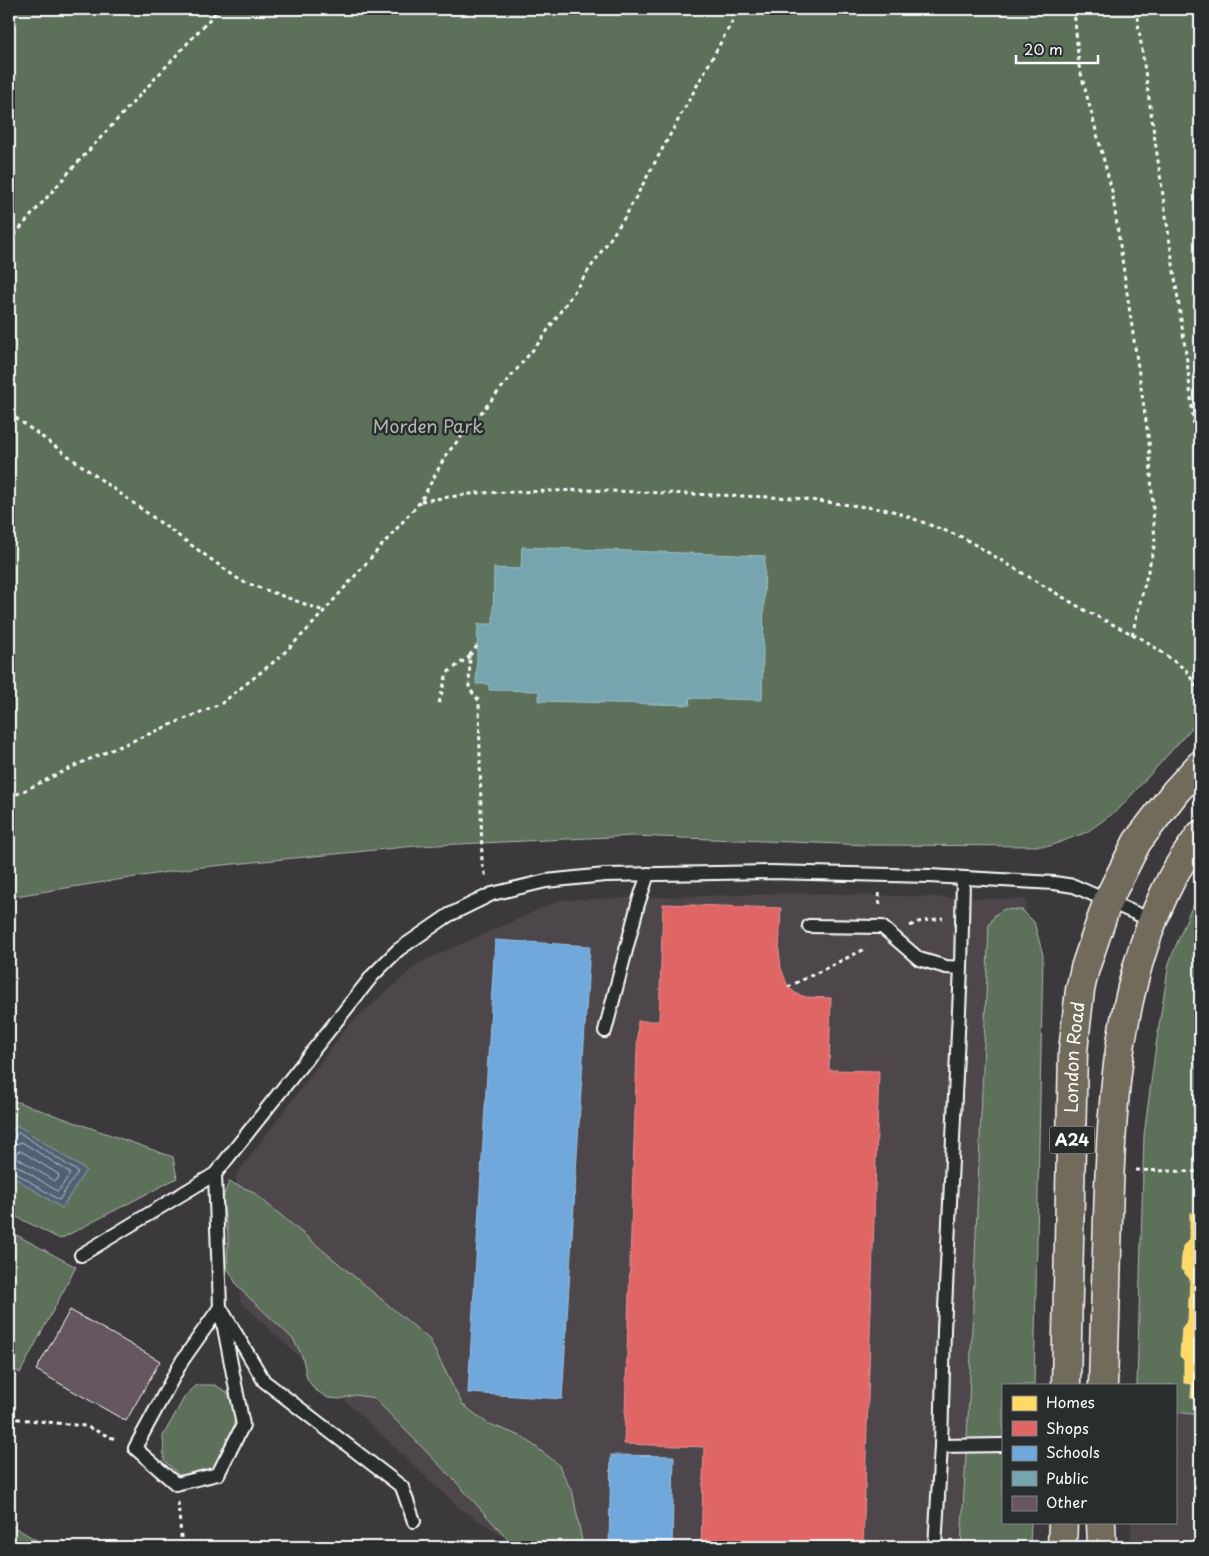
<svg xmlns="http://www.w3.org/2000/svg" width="1209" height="1556" viewBox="0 0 1209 1556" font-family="'Playpen Sans',sans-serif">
<rect width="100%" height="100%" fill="#3c393d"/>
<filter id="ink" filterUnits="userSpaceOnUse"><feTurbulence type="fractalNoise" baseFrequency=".02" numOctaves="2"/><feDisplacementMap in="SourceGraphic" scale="10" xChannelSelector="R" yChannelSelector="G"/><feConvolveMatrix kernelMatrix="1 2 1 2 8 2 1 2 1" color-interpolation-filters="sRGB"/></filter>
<g filter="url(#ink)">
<g fill="#4d464c">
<polygon points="805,893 1026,900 1009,1385 1003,1385 1003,1547 521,1547 459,1508 240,1301 236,1175 348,1026 419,963 560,900"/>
<polygon points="1175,1412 1200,1415 1200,1547 1131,1547 1131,1522 1175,1522"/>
</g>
<g fill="#5c705a" stroke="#aeb8ac">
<polygon points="9,9 1200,9 1200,719 1119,809 1087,832 1050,846 868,845 632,836 416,846 193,868 9,897"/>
<polygon points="1200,894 1200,1415 1175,1412 1175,1385 1137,1385 1144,1135 1156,1045 1169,963 1189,913"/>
<polygon points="1004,909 1022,910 1034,922 1043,955 1034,1385 1003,1385 1003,1522 1031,1522 1030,1547 961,1547 969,1399 989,925 995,915"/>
<polygon points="9,1099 173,1157 177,1178 60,1239 9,1213"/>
<polygon points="229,1182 252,1191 429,1339 462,1404 487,1423 523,1437 558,1464 573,1494 583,1547 515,1547 455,1481 374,1398 355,1395 340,1399 328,1398 314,1389 307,1378 302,1355 293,1339 238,1287 227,1267 228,1235 222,1199"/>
<polygon points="9,1231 76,1267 20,1373 9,1366"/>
<polygon points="197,1385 215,1385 228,1393 235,1415 232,1438 219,1464 204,1474 179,1475 164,1460 163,1436 185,1396"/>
<polygon points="9,1524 48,1547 9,1547"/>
</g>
<polygon fill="#506273" stroke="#96a1ab" points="17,1125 86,1170 62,1208 9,1174 9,1138"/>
<polygon fill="#ffd966" stroke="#ffe494" points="1190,1213 1200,1214 1200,1398 1191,1398 1192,1384 1184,1383 1184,1360 1180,1356 1182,1328 1188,1320 1190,1279 1181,1269 1183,1246 1190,1239"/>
<polygon fill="#e06666" stroke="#e99494" points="663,904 781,908 779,951 781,968 788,987 797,994 806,997 831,998 829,1070 879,1071 863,1547 701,1547 704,1447 624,1444 638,1021 659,1021"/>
<g fill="#6fa8dc" stroke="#9ac2e6">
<polygon points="495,940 590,946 562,1399 468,1393"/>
<polygon points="611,1455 674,1456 672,1547 609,1547"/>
</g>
<polygon fill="#76a5af" stroke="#9fc0c7" points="522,547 765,556 762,700 689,698 690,705 539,701 539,691 489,690 489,684 476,684 478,624 493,624 494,568 521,569"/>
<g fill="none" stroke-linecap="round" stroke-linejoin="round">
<g stroke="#b9c0c7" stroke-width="1">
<polyline points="9,1140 13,1139 18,1133 20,1133 78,1172 59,1200 13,1171 9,1170"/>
<polyline points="9,1146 22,1142 69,1172 70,1174 59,1190 57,1191 16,1165 9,1164"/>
<polygon points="21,1151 58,1174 59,1177 57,1180 54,1181 16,1157 16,1153"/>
</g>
</g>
<polygon fill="#665660" stroke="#fff" points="70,1310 160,1361 126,1421 36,1370"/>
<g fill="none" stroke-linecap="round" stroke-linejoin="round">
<g stroke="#fff" stroke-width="16">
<g id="service">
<polyline points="809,926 882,927 919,959 946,967 961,968"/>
<polyline points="605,1031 638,904 648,874"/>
<polyline points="215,1174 220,1307 264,1381 402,1487 414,1521"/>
<polyline points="81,1255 215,1174 373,975 398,950 449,915 492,894 546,881 605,875 771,872 929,876 1054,883 1074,886 1153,921"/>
<polygon points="220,1307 243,1425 218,1474 176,1484 135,1448 182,1361"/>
<polyline points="941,1446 1003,1445"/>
<polyline points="935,1547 941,1446 944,1330 961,968 963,878"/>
</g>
</g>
<g stroke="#fff" stroke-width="31">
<g id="trunk">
<path id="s1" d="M1066 1385 1073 1051 1080 990 1085 968 1108 900 1137 842 1176 791 1200 765"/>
<path d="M1103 1385C1105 1329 1106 1274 1108 1218 1111 1102 1118 981 1173 876 1181 861 1191 848 1200 835"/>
<polyline points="1101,1522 1102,1547"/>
<polyline points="1062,1547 1063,1522"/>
</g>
</g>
<g stroke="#fff" stroke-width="3" stroke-dasharray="4 4" stroke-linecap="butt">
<polyline points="1074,9 1079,66 1112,191 1149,442 1155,543 1132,635"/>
<polyline points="1136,9 1187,361 1200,484"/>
<polyline points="9,241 69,172 219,9"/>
<polyline points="9,413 241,581 324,611"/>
<polyline points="421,501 477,493 587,490 794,498 890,510 962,537 1086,611 1146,641 1186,670 1198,689 1200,689"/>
<polyline points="477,646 470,655 469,688 479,701 482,864 486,877"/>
<polyline points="439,703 447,673 470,656"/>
<polyline points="9,798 83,762 222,703 280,657 310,627 421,501 446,455 541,340 625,217 733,20 736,9"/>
<polyline points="879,893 880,907"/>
<polyline points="910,926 918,922 943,918"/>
<polyline points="788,987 867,948"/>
<polyline points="1136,1170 1200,1172"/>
<polyline points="9,1418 85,1426 117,1440"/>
<polyline points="178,1502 182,1547"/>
</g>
<use href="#service" stroke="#2a2d2e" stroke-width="12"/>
<use href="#trunk" stroke="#726b5a" stroke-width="28"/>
</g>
</g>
<g text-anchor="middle" stroke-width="5" stroke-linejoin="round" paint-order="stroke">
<rect fill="#2a2d2e" stroke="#bfc0c0" stroke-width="1" x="1049.5" y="1126.5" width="45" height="27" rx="4"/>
<g font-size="16" font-weight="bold" fill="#fff">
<text x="1072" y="1146">A24</text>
</g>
<g font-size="18" fill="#aeb8ac" stroke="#2a2d2e">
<text x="428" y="433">Morden Park</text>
</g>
<g font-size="18" fill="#fff" stroke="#2a2d2e">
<text dy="6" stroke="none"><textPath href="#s1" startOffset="328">London Road</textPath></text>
</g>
</g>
<rect width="1209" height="1556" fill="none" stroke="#2a2d2e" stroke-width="30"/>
<rect x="15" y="15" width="1179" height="1526" fill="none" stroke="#fff" stroke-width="2" filter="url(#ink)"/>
<rect x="1002" y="1384" width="175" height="140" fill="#2a2d2e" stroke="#7f8182"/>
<rect x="1012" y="1396" width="25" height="15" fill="#ffd966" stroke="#7f8182"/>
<text x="1046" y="1408" font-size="15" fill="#ffffff">Homes</text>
<rect x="1012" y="1421" width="25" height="15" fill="#e06666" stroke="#7f8182"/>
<text x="1046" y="1434" font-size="15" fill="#ffffff">Shops</text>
<rect x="1012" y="1446" width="25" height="15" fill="#6fa8dc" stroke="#7f8182"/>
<text x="1046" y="1458" font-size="15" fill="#ffffff">Schools</text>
<rect x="1012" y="1471" width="25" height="15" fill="#76a5af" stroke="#7f8182"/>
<text x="1046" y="1484" font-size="15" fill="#ffffff">Public</text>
<rect x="1012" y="1496" width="25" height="15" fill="#665660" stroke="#7f8182"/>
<text x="1046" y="1508" font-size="15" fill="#ffffff">Other</text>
<path d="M1016 55v8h82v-8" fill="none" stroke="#ffffff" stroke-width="2.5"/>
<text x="1024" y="55" font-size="15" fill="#ffffff" stroke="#2a2d2e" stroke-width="4" paint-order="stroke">20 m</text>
</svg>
